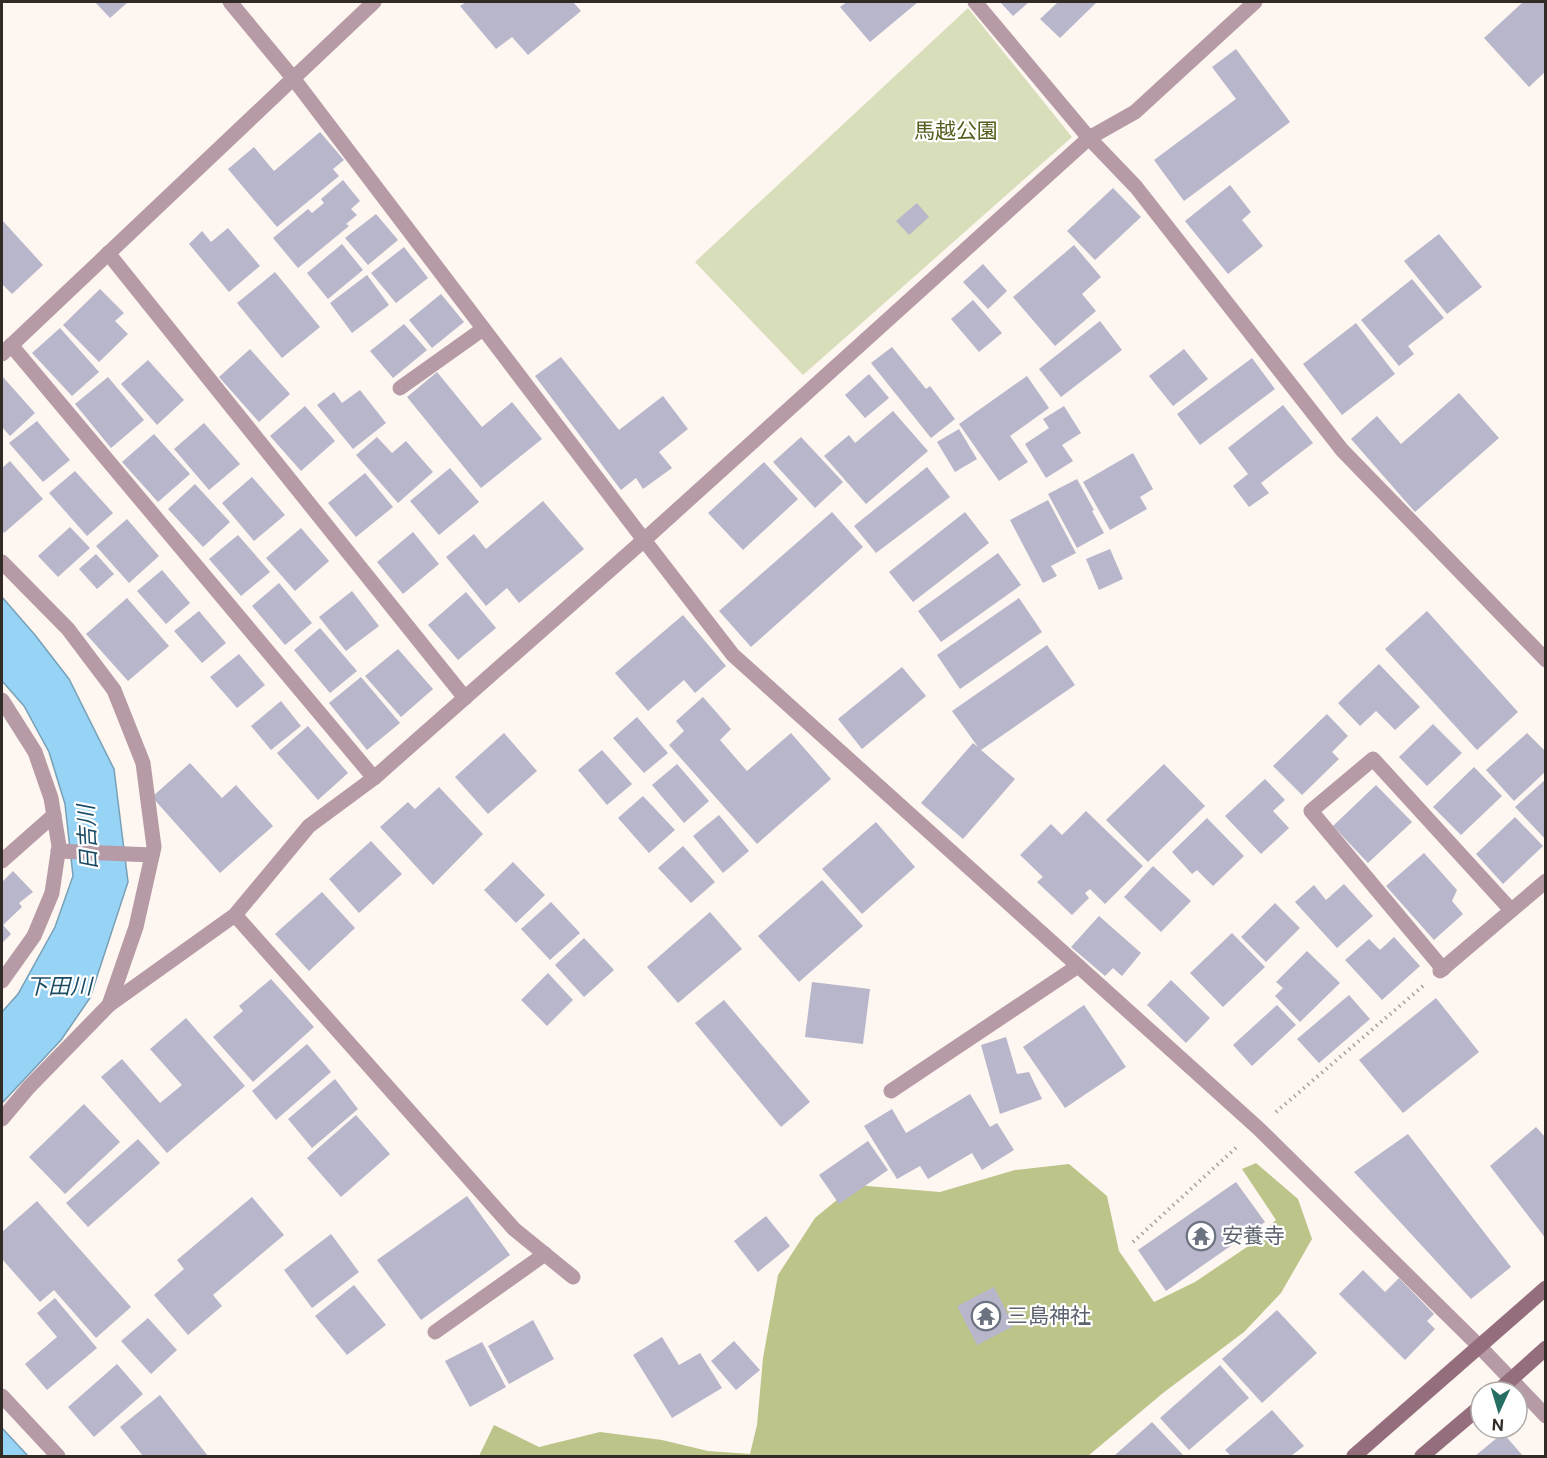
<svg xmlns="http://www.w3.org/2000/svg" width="1547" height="1458" viewBox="0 0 1547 1458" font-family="'Public Sans','Noto Sans JP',sans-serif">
<rect width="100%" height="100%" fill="#fef6f0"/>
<polygon fill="#d8deb9" points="968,8 1072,137 803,375 695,262"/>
<polygon fill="#bcc489" points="1256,1163 1298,1199 1312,1239 1281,1293 1244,1332 1163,1393 1088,1456 479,1456 494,1425 539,1447 600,1432 662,1440 708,1451 750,1454 757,1425 763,1358 778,1275 815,1218 855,1185 940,1192 1015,1170 1069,1164 1107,1196 1119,1251 1154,1302 1195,1282 1247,1247 1276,1220 1242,1169"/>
<g fill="#96d3f5" stroke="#78a0b7" stroke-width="1.5">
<polygon points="2,597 35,635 69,679 114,769 128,882 90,998 61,1040 2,1103 2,1012 18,994 55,927 73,876 65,804 49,752 24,706 2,681"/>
<polygon points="2,1428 28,1456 2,1456"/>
</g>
<g fill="#b7b6cb">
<polygon points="95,2 128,2 110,18"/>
<polygon points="466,2 573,2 581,11 528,55 512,37 496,49 460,6"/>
<polygon points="847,2 918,2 870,42 840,7"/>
<polygon points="1000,2 1029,2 1013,16"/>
<polygon points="1056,2 1097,2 1060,38 1040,19 1057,3"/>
<polygon points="1523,2 1546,2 1546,71 1529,87 1484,38"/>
<polygon points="1236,49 1290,122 1184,201 1154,160 1236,99 1212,67"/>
<polygon points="320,132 344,160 333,169 339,176 277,227 228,169 254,147 274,171"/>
<polygon points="343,180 360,201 351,209 357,215 346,224 349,226 298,268 273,238 308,209 312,213 324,203 321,199"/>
<polygon points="1230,185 1251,212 1242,220 1263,246 1228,274 1185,221"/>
<polygon points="1113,188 1141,217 1095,260 1067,231"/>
<polygon points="917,203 929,217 909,235 896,221"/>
<polygon points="376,214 398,240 368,265 345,238"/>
<polygon points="2,220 43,265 12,294 2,284"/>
<polygon points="228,228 260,266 229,292 189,244 202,231 211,242"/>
<polygon points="1439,234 1482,287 1447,314 1404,261"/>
<polygon points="342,244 363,270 328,299 307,273"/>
<polygon points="1074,245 1101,277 1082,294 1096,311 1055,346 1013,297"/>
<polygon points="404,247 428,278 396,303 371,273"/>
<polygon points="983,264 1007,291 988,309 963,282"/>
<polygon points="275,272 320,327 282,358 237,303"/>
<polygon points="367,275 389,305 352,333 330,303"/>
<polygon points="1412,279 1444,318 1408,346 1414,354 1399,366 1361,320"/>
<polygon points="100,289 124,313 115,321 128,334 99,362 63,325"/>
<polygon points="441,294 464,322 432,348 409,320"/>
<polygon points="973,300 1002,333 979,352 951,319"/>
<polygon points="1100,321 1122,350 1061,397 1039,369"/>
<polygon points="1356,323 1395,374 1342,415 1303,364"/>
<polygon points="404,324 427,350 393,378 370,351"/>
<polygon points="60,328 99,372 72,396 32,353"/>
<polygon points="892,347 926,389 930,386 955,419 931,438 871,363"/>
<polygon points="250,349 290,394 259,422 219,377"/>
<polygon points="1184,349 1208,379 1173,406 1149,376"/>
<polygon points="561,357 619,430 663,396 688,429 659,452 672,468 643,489 636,478 621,490 535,376"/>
<polygon points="1252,358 1275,389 1200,445 1177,414"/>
<polygon points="148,360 184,400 157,425 121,384"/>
<polygon points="437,372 482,427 512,402 542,439 481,488 407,397"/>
<polygon points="869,374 889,398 865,418 845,395"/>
<polygon points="2,376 35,413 10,436 2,427"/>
<polygon points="1027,376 1049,408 1010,436 1028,462 999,481 959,424"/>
<polygon points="108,377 144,420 111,448 75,404"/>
<polygon points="360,390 386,423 353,449 317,405 334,392 342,403"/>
<polygon points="1459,393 1499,438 1415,512 1351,439 1377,416 1401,444"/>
<polygon points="1283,405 1313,443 1261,483 1269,493 1249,507 1233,486 1248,474 1228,448"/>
<polygon points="305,406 335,441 301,471 270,436"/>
<polygon points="1064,406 1081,433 1062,445 1073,461 1046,478 1025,444 1049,428 1043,419"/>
<polygon points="893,411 928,451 866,504 824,456 849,435 855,443"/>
<polygon points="37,421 70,460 43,482 9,443"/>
<polygon points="204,423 240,464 209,490 174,449"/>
<polygon points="959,429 977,459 955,472 937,442"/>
<polygon points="154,434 190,474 158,502 122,462"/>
<polygon points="377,437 392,453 406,441 433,472 398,503 356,455"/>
<polygon points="801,437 843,482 815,508 773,462"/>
<polygon points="1133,453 1153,489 1140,497 1147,509 1110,530 1083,482"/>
<polygon points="10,461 43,499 4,533 2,530 2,468"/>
<polygon points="764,462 798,499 743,550 708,513"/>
<polygon points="927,467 950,497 876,553 854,526"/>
<polygon points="450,468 479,502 439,535 410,501"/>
<polygon points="75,471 113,513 87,536 49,493"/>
<polygon points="365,473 393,507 356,537 328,503"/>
<polygon points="252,477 285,515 254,541 222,503"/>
<polygon points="1077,479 1094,510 1092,511 1104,533 1077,548 1048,494"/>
<polygon points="195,484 230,522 203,547 168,509"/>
<polygon points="1048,500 1076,553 1051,566 1057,576 1043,583 1010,520"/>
<polygon points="543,501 584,549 519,603 507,588 486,606 446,557 474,534 486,549"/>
<polygon points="832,512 863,547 751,647 719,611"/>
<polygon points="965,512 989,543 913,602 889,572"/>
<polygon points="127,519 159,556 129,583 96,546"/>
<polygon points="70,527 90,548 58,577 38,556"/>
<polygon points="301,528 329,561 295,591 266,558"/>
<polygon points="413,532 439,564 403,594 377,562"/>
<polygon points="238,535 270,572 241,596 209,559"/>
<polygon points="1110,549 1123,579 1099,590 1086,559"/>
<polygon points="998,553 1021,585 941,642 918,611"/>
<polygon points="96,554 114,574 97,589 79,569"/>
<polygon points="162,570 190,603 166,624 137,591"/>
<polygon points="279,583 312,623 285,645 252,606"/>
<polygon points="352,591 379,626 346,651 319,617"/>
<polygon points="466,592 496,628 458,660 428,625"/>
<polygon points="127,598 169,646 128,681 86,634"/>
<polygon points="1019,598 1042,632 960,689 937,655"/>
<polygon points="199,611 226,643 202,663 174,631"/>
<polygon points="1427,611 1518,712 1477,750 1385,649"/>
<polygon points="683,615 726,666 695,693 684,680 648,711 615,673"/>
<polygon points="320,628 357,671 330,693 294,650"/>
<polygon points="1047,645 1075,685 981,750 1015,779 963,839 921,803 973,743 978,747 952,711"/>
<polygon points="398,649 433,689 401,717 365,676"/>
<polygon points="239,654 265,685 237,708 210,677"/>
<polygon points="1379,664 1420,707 1395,730 1376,711 1360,726 1338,703"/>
<polygon points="902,667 926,696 862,749 838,719"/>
<polygon points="361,677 400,723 367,750 329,703"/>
<polygon points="703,697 731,729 720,740 747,771 791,733 831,779 757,844 669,745 684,731 676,721"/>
<polygon points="281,701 301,726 271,750 251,726"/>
<polygon points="1327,714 1348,736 1332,752 1339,759 1302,795 1273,766"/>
<polygon points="637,717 668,753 644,773 613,738"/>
<polygon points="1433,724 1462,753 1427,786 1399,757"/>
<polygon points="308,726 348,773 318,800 277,753"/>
<polygon points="504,733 537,771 488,814 455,777"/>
<polygon points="1527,733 1546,752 1546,771 1514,801 1486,770"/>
<polygon points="602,750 632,784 607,805 578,770"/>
<polygon points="190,763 222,798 236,785 273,826 220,873 152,797"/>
<polygon points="677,764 709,801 684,823 652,785"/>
<polygon points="1164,764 1205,806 1148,862 1106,820"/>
<polygon points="1474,767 1502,796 1461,835 1433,807"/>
<polygon points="1265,779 1285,800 1273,811 1289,828 1261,854 1225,816"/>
<polygon points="1546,779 1546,840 1515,807"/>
<polygon points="1376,785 1412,822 1368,863 1333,826"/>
<polygon points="439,787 483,834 433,885 380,827 408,802 415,809"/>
<polygon points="643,796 675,830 649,853 618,818"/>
<polygon points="1086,811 1143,866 1105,904 1090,889 1085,893 1089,898 1072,915 1037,882 1043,877 1020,855 1051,824 1062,835"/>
<polygon points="719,815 749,851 723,873 693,836"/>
<polygon points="1515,817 1543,846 1503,884 1476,854"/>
<polygon points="1207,818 1244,856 1213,886 1197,870 1192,874 1172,852"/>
<polygon points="876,822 915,867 862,914 822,869"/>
<polygon points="371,841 402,874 359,913 329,879"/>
<polygon points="683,846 715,882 691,903 658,868"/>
<polygon points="1424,853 1457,890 1452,901 1463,914 1434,940 1386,886"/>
<polygon points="513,862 545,895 516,923 484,890"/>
<polygon points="1153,866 1191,901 1161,932 1124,897"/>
<polygon points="13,871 33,892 19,903 22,907 3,925 11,934 2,943 2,882"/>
<polygon points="822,880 863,926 799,982 758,936"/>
<polygon points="1344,884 1373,916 1337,948 1295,902 1314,885 1326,900"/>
<polygon points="322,892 355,928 309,971 275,934"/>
<polygon points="551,902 580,933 550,960 521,929"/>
<polygon points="1275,903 1300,928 1266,962 1241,937"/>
<polygon points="710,912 742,949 678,1003 647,967"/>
<polygon points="1099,916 1141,953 1122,976 1113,968 1105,976 1071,947"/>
<polygon points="1232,933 1265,967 1223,1007 1190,973"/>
<polygon points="1394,937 1420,966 1382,1000 1345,960 1369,939 1380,950"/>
<polygon points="584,938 614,970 584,997 555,965"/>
<polygon points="1307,951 1340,983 1300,1022 1275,996 1283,988 1276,982"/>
<polygon points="548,973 573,1000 547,1026 521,1000"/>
<polygon points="271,979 314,1027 253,1082 213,1037 243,1011 239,1006"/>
<polygon points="1171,980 1210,1018 1186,1043 1147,1005"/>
<polygon points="812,982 870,989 863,1044 805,1037"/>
<polygon points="1349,995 1370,1019 1319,1063 1297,1039"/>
<polygon points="1436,998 1479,1052 1403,1113 1359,1060"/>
<polygon points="724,1000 810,1102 781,1127 695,1023"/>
<polygon points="1084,1005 1126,1067 1065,1108 1023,1047"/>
<polygon points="1277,1005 1296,1025 1252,1066 1233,1045"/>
<polygon points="186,1018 245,1086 167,1153 101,1077 122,1059 160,1103 182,1085 150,1049"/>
<polygon points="1006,1037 1017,1074 1029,1072 1042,1099 1000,1114 981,1045"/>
<polygon points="307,1044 331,1072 276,1120 252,1091"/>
<polygon points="335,1079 358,1109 312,1148 288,1119"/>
<polygon points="970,1094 990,1127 997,1123 1014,1150 982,1170 972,1153 928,1179 920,1166 897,1179 864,1126 892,1109 906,1133"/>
<polygon points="84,1104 120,1142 65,1194 29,1157"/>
<polygon points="356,1115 390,1154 341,1197 307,1158"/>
<polygon points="1536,1127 1546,1138 1546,1239 1490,1166"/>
<polygon points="1408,1134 1511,1267 1471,1299 1354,1172"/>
<polygon points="138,1139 160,1163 88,1227 66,1203"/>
<polygon points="868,1141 888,1170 839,1204 819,1175"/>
<polygon points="1236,1182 1265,1222 1166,1291 1138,1250"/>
<polygon points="467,1196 510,1255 421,1320 377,1260"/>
<polygon points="252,1197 284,1235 213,1295 222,1306 188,1335 154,1295 184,1269 177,1260"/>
<polygon points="37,1201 131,1307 96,1338 54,1290 40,1302 2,1259 2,1232"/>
<polygon points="766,1216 790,1246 758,1272 734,1241"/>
<polygon points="331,1234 359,1272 312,1308 284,1270"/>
<polygon points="1363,1270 1385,1292 1399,1278 1434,1314 1427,1321 1435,1329 1405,1360 1339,1294"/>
<polygon points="354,1285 386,1325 347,1355 315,1316"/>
<polygon points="994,1287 1014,1326 977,1345 957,1306"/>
<polygon points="55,1298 97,1348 47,1390 25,1364 57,1337 37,1313"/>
<polygon points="1277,1310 1317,1353 1262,1403 1222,1359"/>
<polygon points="148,1318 177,1350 151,1374 121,1341"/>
<polygon points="533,1320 554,1359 509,1384 488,1346"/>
<polygon points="662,1337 679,1365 700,1353 722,1388 672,1418 633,1355"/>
<polygon points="734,1341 760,1370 736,1390 711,1361"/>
<polygon points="482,1342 506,1387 470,1407 445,1361"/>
<polygon points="117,1364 143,1394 94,1437 68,1407"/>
<polygon points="1220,1365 1249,1398 1189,1450 1160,1418"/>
<polygon points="160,1395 208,1456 143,1456 120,1427"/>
<polygon points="1272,1410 1304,1446 1291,1456 1231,1456 1225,1450"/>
<polygon points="1152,1422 1184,1456 1114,1456"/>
<polygon points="1503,1433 1523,1456 1475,1456"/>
</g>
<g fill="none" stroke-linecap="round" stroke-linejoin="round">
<g stroke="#a9a19b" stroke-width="4" stroke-dasharray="1.5 4.5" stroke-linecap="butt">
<polyline points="1276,1112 1423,986"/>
<polyline points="1133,1242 1239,1145"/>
</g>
<g stroke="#b69ba6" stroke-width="15">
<polyline points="108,253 465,698"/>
<polyline points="11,345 374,778"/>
</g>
<g stroke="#b69ba6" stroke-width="15">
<polyline points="230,2 293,78 644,540 733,655 1258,1128 1479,1346 1546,1416"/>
<polyline points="975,2 1089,138 1136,187 1342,450 1546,660"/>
<polyline points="2,354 374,2"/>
<polyline points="400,388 483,329"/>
<polyline points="2,562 68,629 114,690 143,763 154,847 136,927 109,1005"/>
<polyline points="2,700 35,752 51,798 59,846 52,893 34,936 2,981"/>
<polyline points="58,851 152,855"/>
<polyline points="2,861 54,815"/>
<polyline points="235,915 514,1229 573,1277"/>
<polyline points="1443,969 1311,811 1373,759 1511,910"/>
<polyline points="1440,971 1546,881"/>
<polyline points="891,1091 1078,966"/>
<polyline points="2,1119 29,1087 109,1005 235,915 309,826 374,778 644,540 1089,138 1135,112 1255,2"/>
<polyline points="435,1332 545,1254"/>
<polyline points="2,1396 58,1456"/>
</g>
<g stroke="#956e7e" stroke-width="15">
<polyline points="1497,1392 1546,1348"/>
<polyline points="1354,1456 1546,1288"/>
<polyline points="1422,1456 1481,1406"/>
</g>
</g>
<defs>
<g id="temple-ring" transform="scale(1.5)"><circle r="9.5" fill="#fff" stroke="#6b7280" stroke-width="1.5"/><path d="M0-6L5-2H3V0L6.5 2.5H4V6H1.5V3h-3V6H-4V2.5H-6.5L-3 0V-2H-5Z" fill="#6b7280"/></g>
</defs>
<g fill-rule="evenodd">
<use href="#temple-ring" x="1201" y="1236"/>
<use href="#temple-ring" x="986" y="1316"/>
</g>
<g text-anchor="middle" stroke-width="4.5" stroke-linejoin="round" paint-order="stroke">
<g font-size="21" fill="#565c1b" stroke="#fff">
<text x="956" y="138">馬越公園</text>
</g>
<g font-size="21" fill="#5b616d" stroke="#fff" text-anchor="start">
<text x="1222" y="1243">安養寺</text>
<text x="1007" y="1323">三島神社</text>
</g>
<g font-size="22" font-style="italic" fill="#1c4c64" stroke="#fff">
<text transform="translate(87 838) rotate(-93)" y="8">日吉川</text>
<text x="59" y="994">下田川</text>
</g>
</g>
<rect width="1547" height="1458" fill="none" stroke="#322a25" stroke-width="6"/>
<g transform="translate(1499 1410) rotate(184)"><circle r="28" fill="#ffffff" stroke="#adaaa8" stroke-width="1.5"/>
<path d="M0-4.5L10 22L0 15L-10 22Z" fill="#276e63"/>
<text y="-9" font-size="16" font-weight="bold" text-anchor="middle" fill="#322a25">N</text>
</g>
</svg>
